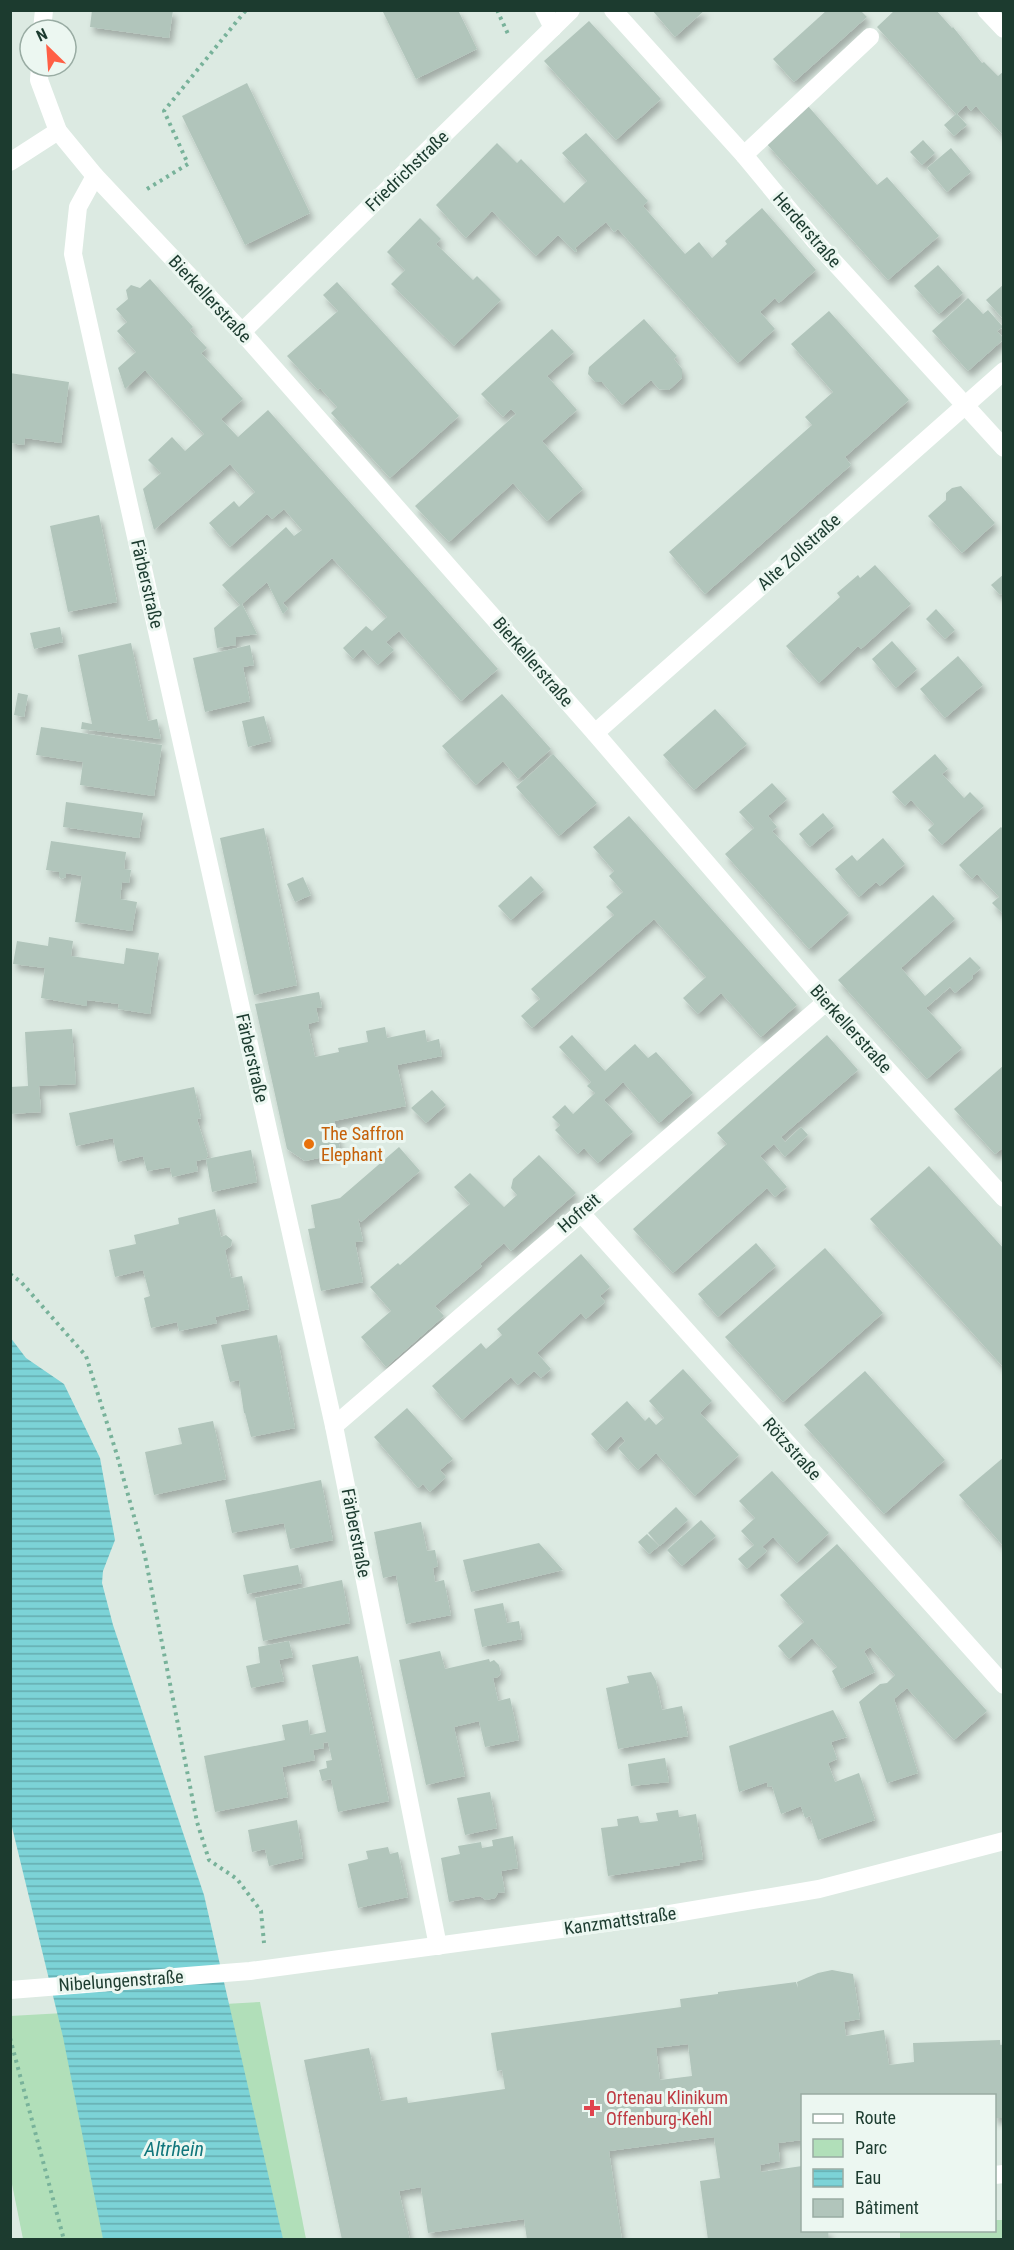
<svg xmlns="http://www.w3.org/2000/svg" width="1014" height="2250" viewBox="0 0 1014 2250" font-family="'Roboto Condensed',sans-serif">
<defs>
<pattern id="water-rules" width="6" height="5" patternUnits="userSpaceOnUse" patternTransform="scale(1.5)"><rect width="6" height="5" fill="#7cd3d7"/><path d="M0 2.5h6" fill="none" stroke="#65acaf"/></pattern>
<filter id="shadow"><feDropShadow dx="3.5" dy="6" stdDeviation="3" flood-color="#0004"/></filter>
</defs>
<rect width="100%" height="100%" fill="#dceae2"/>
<g fill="#b1dfb9">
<polygon points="260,2002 306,2239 23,2239 11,2179 10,2016"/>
<polygon points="995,2220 1003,2220 1003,2239 900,2239 900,2231 994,2230"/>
</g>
<polygon fill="url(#water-rules)" points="10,1337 26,1358 64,1384 100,1458 115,1540 103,1571 102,1583 113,1625 204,1895 283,2239 103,2239 63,2037 11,1823"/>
<g fill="#b1c5bb" fill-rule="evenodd" filter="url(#shadow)">
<polygon points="92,10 173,10 169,38 90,27"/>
<polygon points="382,10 458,10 477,49 416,79"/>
<polygon points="652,10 705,10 675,37"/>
<polygon points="827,10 860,10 867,17 794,82 773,59"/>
<polygon points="895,10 936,10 952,28 953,27 982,63 984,62 998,76 1004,71 1004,136 976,106 971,111 966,105 957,114 967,125 954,136 944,125 956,114 877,27"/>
<polygon points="589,21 661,99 616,140 544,61"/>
<polygon points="247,83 310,213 245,245 182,116"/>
<polygon points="808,106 877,185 887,177 939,236 888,280 766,143"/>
<polygon points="586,133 648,201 643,206 685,254 699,242 712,258 727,244 725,241 762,208 816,270 779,303 775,298 760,312 775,329 738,363 618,229 614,232 606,222 575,248 577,251 575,252 558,235 536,256 492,211 466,238 436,205 497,143 517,163 521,159 564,203 587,181 562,153"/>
<polygon points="923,140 935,153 922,165 910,152"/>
<polygon points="951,148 971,172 947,192 927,168"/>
<polygon points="420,218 441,239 436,244 473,280 477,276 501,300 454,346 391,284 405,270 387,252"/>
<polygon points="938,265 963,293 939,314 914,286"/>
<polygon points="150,279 193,327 190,330 207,348 201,353 243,399 221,419 238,437 268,410 498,669 461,701 399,631 386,642 394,650 378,665 363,649 353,659 343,648 366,626 372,631 387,617 332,558 283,603 288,609 283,614 267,582 242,604 257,634 236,637 236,645 217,648 214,628 240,605 222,585 286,527 294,536 302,530 284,509 272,519 267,514 230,547 209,523 234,501 239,507 255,492 230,464 154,530 143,489 161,473 148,460 172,437 185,451 204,434 145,370 125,389 118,368 136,352 117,331 127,322 116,309 128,299 126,290 131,285 140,288"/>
<polygon points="337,282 459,416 390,478 331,413 337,407 320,388 318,390 287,356 338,311 323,295"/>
<polygon points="1004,284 1004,320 986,300"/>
<polygon points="968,298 983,314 988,310 1003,327 997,331 1004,339 968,371 932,331"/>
<polygon points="829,311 909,400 845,457 851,465 705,594 669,552 812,425 805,417 833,392 791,344"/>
<polygon points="644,319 677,356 674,359 682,369 682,378 669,390 659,389 651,380 622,405 602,382 595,382 588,374 589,367"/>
<polygon points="552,329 574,352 547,376 577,410 542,441 583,489 547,521 513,483 449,542 415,506 516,414 511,409 503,417 481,394"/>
<polygon points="10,373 69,382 61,443 25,438 24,445 10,443"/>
<polygon points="961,486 995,523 962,553 928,516 946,500 946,493 952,488"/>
<polygon points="99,515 117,602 68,612 50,526"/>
<polygon points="875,565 911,604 861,649 858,646 819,683 786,646 840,597 837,593 858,575 860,578"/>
<polygon points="1004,574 1004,592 1000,595 991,585"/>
<polygon points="936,609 955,630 945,639 926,619"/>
<polygon points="60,627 63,642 34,649 30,633"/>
<polygon points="892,641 917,669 896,688 872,659"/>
<polygon points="131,643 148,721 157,719 161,739 81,729 82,722 92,724 78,655"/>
<polygon points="250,645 254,665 243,667 250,701 205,712 193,658"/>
<polygon points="958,656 983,685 945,718 920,689"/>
<polygon points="18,693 28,695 24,717 14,715"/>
<polygon points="502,694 551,749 518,779 503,761 476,785 442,746"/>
<polygon points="715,709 747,744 694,790 663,755"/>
<polygon points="264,716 271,741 248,747 242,721"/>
<polygon points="41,727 162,745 154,796 80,785 83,762 36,755"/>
<polygon points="553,754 597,803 559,836 516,787"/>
<polygon points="935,754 948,769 942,774 964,798 970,792 984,806 942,845 928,830 934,824 911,800 905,806 892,792"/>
<polygon points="772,783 787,799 768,816 777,827 772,831 849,913 809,949 725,854 754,828 739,812"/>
<polygon points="66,802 143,813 139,838 63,827"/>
<polygon points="823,813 834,826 810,847 799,834"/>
<polygon points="629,816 797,1005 761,1037 721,993 698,1014 683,998 706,977 654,919 532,1028 521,1016 540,999 531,989 614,915 606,907 623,892 609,876 614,871 593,847"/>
<polygon points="1001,827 1004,830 1004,915 992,903 999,897 977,874 972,879 959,865"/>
<polygon points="264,828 297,985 254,995 220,838"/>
<polygon points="883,838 905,864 880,886 876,882 859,897 835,869 852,855 857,861"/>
<polygon points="51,841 126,852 124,869 131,870 129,883 122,882 120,899 137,902 132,931 75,922 82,876 66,873 66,877 61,879 59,876 59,872 46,870"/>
<polygon points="531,876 544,890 511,920 498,906"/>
<polygon points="303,877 311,895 295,902 287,884"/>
<polygon points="933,895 955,919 901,968 925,996 970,957 981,968 972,976 973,978 955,993 950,987 926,1008 962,1048 927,1079 838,980"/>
<polygon points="49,937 73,941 71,956 124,964 126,948 159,953 150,1014 118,1009 119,1004 87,1000 87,1006 41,998 45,968 13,964 17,941 48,946"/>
<polygon points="319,992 322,1007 316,1008 319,1021 308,1024 315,1057 339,1052 338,1048 368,1042 366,1031 385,1027 387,1038 425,1030 427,1042 439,1039 442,1056 397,1065 406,1106 334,1121 341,1153 305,1161 287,1149 255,1004"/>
<polygon points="72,1029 76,1084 39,1086 41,1112 10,1114 10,1087 28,1086 25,1032"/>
<polygon points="572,1035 605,1071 635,1044 648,1058 656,1052 693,1093 659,1123 623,1082 604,1100 633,1132 598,1163 584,1148 578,1154 555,1130 560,1125 552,1117 565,1105 573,1114 595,1093 587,1086 591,1082 559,1047"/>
<polygon points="827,1035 858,1070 781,1137 785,1142 801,1127 808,1135 785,1157 774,1144 760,1156 787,1187 775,1197 767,1188 673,1273 633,1229 727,1144 717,1133"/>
<polygon points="1004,1065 1004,1147 995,1154 954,1109"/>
<polygon points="194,1087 201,1118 197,1119 208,1155 206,1159 196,1161 198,1171 172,1177 170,1167 147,1171 143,1156 118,1162 113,1138 76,1146 69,1113"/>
<polygon points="432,1090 446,1105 426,1123 411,1108"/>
<polygon points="399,1147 420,1171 361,1222 358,1218 363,1241 355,1242 363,1282 321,1291 308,1229 315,1228 311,1205 340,1198"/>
<polygon points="251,1150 257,1182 212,1192 206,1159"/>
<polygon points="539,1155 576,1193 511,1251 504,1243 480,1264 482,1266 435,1306 444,1316 386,1367 361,1337 391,1311 370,1287 398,1263 400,1265 470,1204 454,1187 470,1173 504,1207 517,1195 511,1188 513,1179"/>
<polygon points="929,1166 1004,1249 1004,1368 870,1219"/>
<polygon points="215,1209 221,1237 226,1235 232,1240 231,1246 225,1250 231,1278 242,1276 249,1309 215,1317 217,1323 179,1331 177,1322 151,1328 144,1298 150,1296 143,1270 115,1277 109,1250 136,1244 134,1235 179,1224 178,1218"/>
<polygon points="756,1243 776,1266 718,1317 698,1294"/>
<polygon points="825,1248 883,1313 783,1402 725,1337"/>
<polygon points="581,1254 610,1287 600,1296 605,1302 586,1319 581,1313 537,1353 551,1369 541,1378 534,1371 518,1385 511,1377 462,1420 432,1386 481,1343 486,1349 502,1335 497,1329"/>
<polygon points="277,1335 295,1428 251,1437 245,1413 244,1413 239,1380 230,1382 221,1345"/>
<polygon points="683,1369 712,1401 700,1413 739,1455 695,1496 656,1453 638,1470 618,1448 625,1441 621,1436 606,1451 591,1434 627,1401 645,1421 649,1417 656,1425 664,1418 649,1401"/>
<polygon points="865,1371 945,1460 884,1514 804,1425"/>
<polygon points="407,1408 453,1459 440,1470 446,1477 430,1492 423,1484 418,1488 374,1437"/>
<polygon points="213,1421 226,1479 154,1495 145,1452 182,1444 178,1428"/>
<polygon points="1004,1457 1004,1547 959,1495"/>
<polygon points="772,1471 829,1533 797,1563 773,1537 762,1547 767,1551 747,1569 738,1559 754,1545 741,1531 755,1518 739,1501"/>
<polygon points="321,1480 333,1540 290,1549 284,1523 232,1533 225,1500"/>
<polygon points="676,1507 688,1520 660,1546 648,1533"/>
<polygon points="701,1520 716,1536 682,1566 667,1550"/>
<polygon points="421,1522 427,1551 435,1550 438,1566 433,1568 435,1582 444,1580 451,1615 406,1624 396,1575 383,1578 374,1532"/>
<polygon points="647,1534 659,1546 649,1554 638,1542"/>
<polygon points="539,1543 563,1570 471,1592 463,1560"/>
<polygon points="837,1544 987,1711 954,1740 907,1688 894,1699 918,1773 887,1783 859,1702 880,1684 887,1683 895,1675 870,1647 864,1651 875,1672 841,1689 832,1671 837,1667 812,1638 789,1659 778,1646 804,1622 780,1595"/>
<polygon points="298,1565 302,1583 247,1594 243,1575"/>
<polygon points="342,1580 350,1623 263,1641 255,1598"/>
<polygon points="503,1603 507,1623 519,1621 522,1639 482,1647 474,1609"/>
<polygon points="289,1641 293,1657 279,1660 284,1681 251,1688 246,1666 260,1663 258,1647"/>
<polygon points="440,1651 445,1669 489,1659 490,1662 494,1660 499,1665 501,1673 498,1677 493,1678 498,1701 510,1698 519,1740 485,1747 479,1721 454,1727 465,1776 426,1785 399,1660"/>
<polygon points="358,1656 389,1801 338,1812 331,1779 322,1781 319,1770 327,1768 326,1761 332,1760 328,1742 323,1743 324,1748 313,1750 315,1760 282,1767 288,1797 215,1812 204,1756 285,1740 282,1725 308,1720 310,1735 326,1732 312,1665"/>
<polygon points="651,1672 656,1681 662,1710 682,1706 688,1736 618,1749 606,1688 629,1683 627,1676"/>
<polygon points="833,1710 847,1737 831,1742 837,1759 828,1763 835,1782 859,1773 875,1820 818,1840 810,1816 805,1818 801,1806 781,1814 772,1786 768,1787 767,1782 739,1792 729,1746"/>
<polygon points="665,1758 669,1782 631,1786 628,1764"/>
<polygon points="490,1792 497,1828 465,1835 457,1798"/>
<polygon points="678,1810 679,1817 696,1814 703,1859 680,1863 680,1865 608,1876 601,1828 618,1826 617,1819 638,1816 640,1823 658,1821 656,1813"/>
<polygon points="297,1820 303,1858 269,1866 265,1849 252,1852 248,1830"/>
<polygon points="513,1836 518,1868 501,1871 505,1892 498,1893 495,1898 486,1900 480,1896 449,1902 441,1858 460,1854 458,1846 481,1842 482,1848 493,1846 492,1840"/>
<polygon points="388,1847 390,1854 398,1852 408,1897 358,1908 348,1864 368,1859 366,1851"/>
<path d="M832 1970 853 1974 860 2019 844 2022 846 2036 884 2030 889 2065 914 2062 913 2043 1000 2040V2045H1004V2113L1003 2118H994V2096H802V2140L778 2143 780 2161 760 2165 761 2172 802 2166V2230H828L829 2240H708L700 2181 720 2178 714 2137 609 2151 622 2240H527L524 2219 428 2233 421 2187 399 2191 410 2240H342L304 2060 369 2048 381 2101 407 2097 408 2103 505 2089 502 2070 497 2071 491 2033 681 2007 680 1999 718 1994V1992L796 1982 798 1988 797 1982 818 1973ZM688 2044 692 2076 660 2080 656 2048Z"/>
</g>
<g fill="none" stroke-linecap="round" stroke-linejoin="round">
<g stroke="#78b29a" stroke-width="4" stroke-dasharray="3 4.5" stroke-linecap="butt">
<polyline points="497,10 508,34"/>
<polyline points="147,189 188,164 164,111 246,10"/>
<polyline points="10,1274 21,1282 86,1356 117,1455 145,1556 197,1822 209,1860 237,1879 261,1911 264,1943"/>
<polyline points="10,2038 64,2240"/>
</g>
<g stroke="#fff" stroke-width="18">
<polyline points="544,10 553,28"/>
<polyline points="744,155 870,37"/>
<polyline points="994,2175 1004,2174"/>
</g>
<g stroke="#fff" stroke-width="18">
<polyline points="613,10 744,155 815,241 1004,448"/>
<polyline points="986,10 1004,29"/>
<polyline points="42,30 44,10"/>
<polyline points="40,66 39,80 58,131 95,176 242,332 595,733 826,1002 1004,1198"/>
<polyline points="10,162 58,131"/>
<polyline points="95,176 78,207 73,254 334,1426 438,1946"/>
<polyline points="242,332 571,10"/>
<polyline points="595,733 1004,371"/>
<polyline points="580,1212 1004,1685"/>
<polyline points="334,1426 826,1002"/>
<polyline points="10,1990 250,1971 664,1915 819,1889 1004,1841"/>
</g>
</g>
<circle fill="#e8710a" stroke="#ecf7f1" stroke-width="2" cx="309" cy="1144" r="6"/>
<path fill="#e0444e" stroke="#ecf7f1" stroke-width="2" d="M589 2099h6v6h6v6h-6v6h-6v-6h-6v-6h6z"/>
<g text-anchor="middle" stroke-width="6" stroke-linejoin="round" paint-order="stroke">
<g font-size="18" fill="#1c3b2f" stroke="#ecf7f1">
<text transform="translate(407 171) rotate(-44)" y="6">Friedrichstraße</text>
<text transform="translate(807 230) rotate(49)" y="6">Herderstraße</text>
<text transform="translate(210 299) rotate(47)" y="6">Bierkellerstraße</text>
<text transform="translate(799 552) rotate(-42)" y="6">Alte Zollstraße</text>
<text transform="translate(147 584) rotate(77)" y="6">Färberstraße</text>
<text transform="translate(533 662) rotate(49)" y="6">Bierkellerstraße</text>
<text transform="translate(851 1029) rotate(48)" y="6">Bierkellerstraße</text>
<text transform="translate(252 1058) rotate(77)" y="6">Färberstraße</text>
<text transform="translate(579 1213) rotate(-41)" y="6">Hofreit</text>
<text transform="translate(792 1449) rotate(48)" y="6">Rötzstraße</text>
<text transform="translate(356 1533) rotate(79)" y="6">Färberstraße</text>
<text transform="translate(620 1921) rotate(-8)" y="6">Kanzmattstraße</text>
<text transform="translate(121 1981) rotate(-4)" y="6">Nibelungenstraße</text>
</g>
<g font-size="18" fill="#c56008" stroke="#ecf7f1" text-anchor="start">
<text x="321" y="1140">The Saffron<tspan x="321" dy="21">Elephant</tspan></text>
</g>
<g font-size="18" fill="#be3a42" stroke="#ecf7f1" text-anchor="start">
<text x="606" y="2104">Ortenau Klinikum<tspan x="606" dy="21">Offenburg-Kehl</tspan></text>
</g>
<g font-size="20" font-style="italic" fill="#11767c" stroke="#ecf7f1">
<text x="174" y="2156">Altrhein</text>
</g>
</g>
<rect width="1014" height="2250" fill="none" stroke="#1c3b2f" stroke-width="24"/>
<rect x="801" y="2094" width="195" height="138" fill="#ecf7f1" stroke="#99aca3" stroke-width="1.5"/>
<rect x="813" y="2114" width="30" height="9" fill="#ffffff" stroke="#99aca3" stroke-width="1.5"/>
<text x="855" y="2124" font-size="18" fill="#1c3b2f">Route</text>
<rect x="813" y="2139" width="30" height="18" fill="#b1dfb9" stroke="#99aca3" stroke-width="1.5"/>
<text x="855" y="2154" font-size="18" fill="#1c3b2f">Parc</text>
<rect x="813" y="2169" width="30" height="18" fill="url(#water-rules)" stroke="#99aca3" stroke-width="1.5"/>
<text x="855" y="2184" font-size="18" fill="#1c3b2f">Eau</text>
<rect x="813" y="2199" width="30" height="18" fill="#b1c5bb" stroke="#99aca3" stroke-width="1.5"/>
<text x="855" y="2214" font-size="18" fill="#1c3b2f">Bâtiment</text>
<g transform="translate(48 48) rotate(335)"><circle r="28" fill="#ecf7f1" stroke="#99aca3" stroke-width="1.5"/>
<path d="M0-4.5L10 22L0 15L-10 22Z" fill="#ff5f45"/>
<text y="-9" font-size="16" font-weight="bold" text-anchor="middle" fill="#1c3b2f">N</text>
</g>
</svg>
